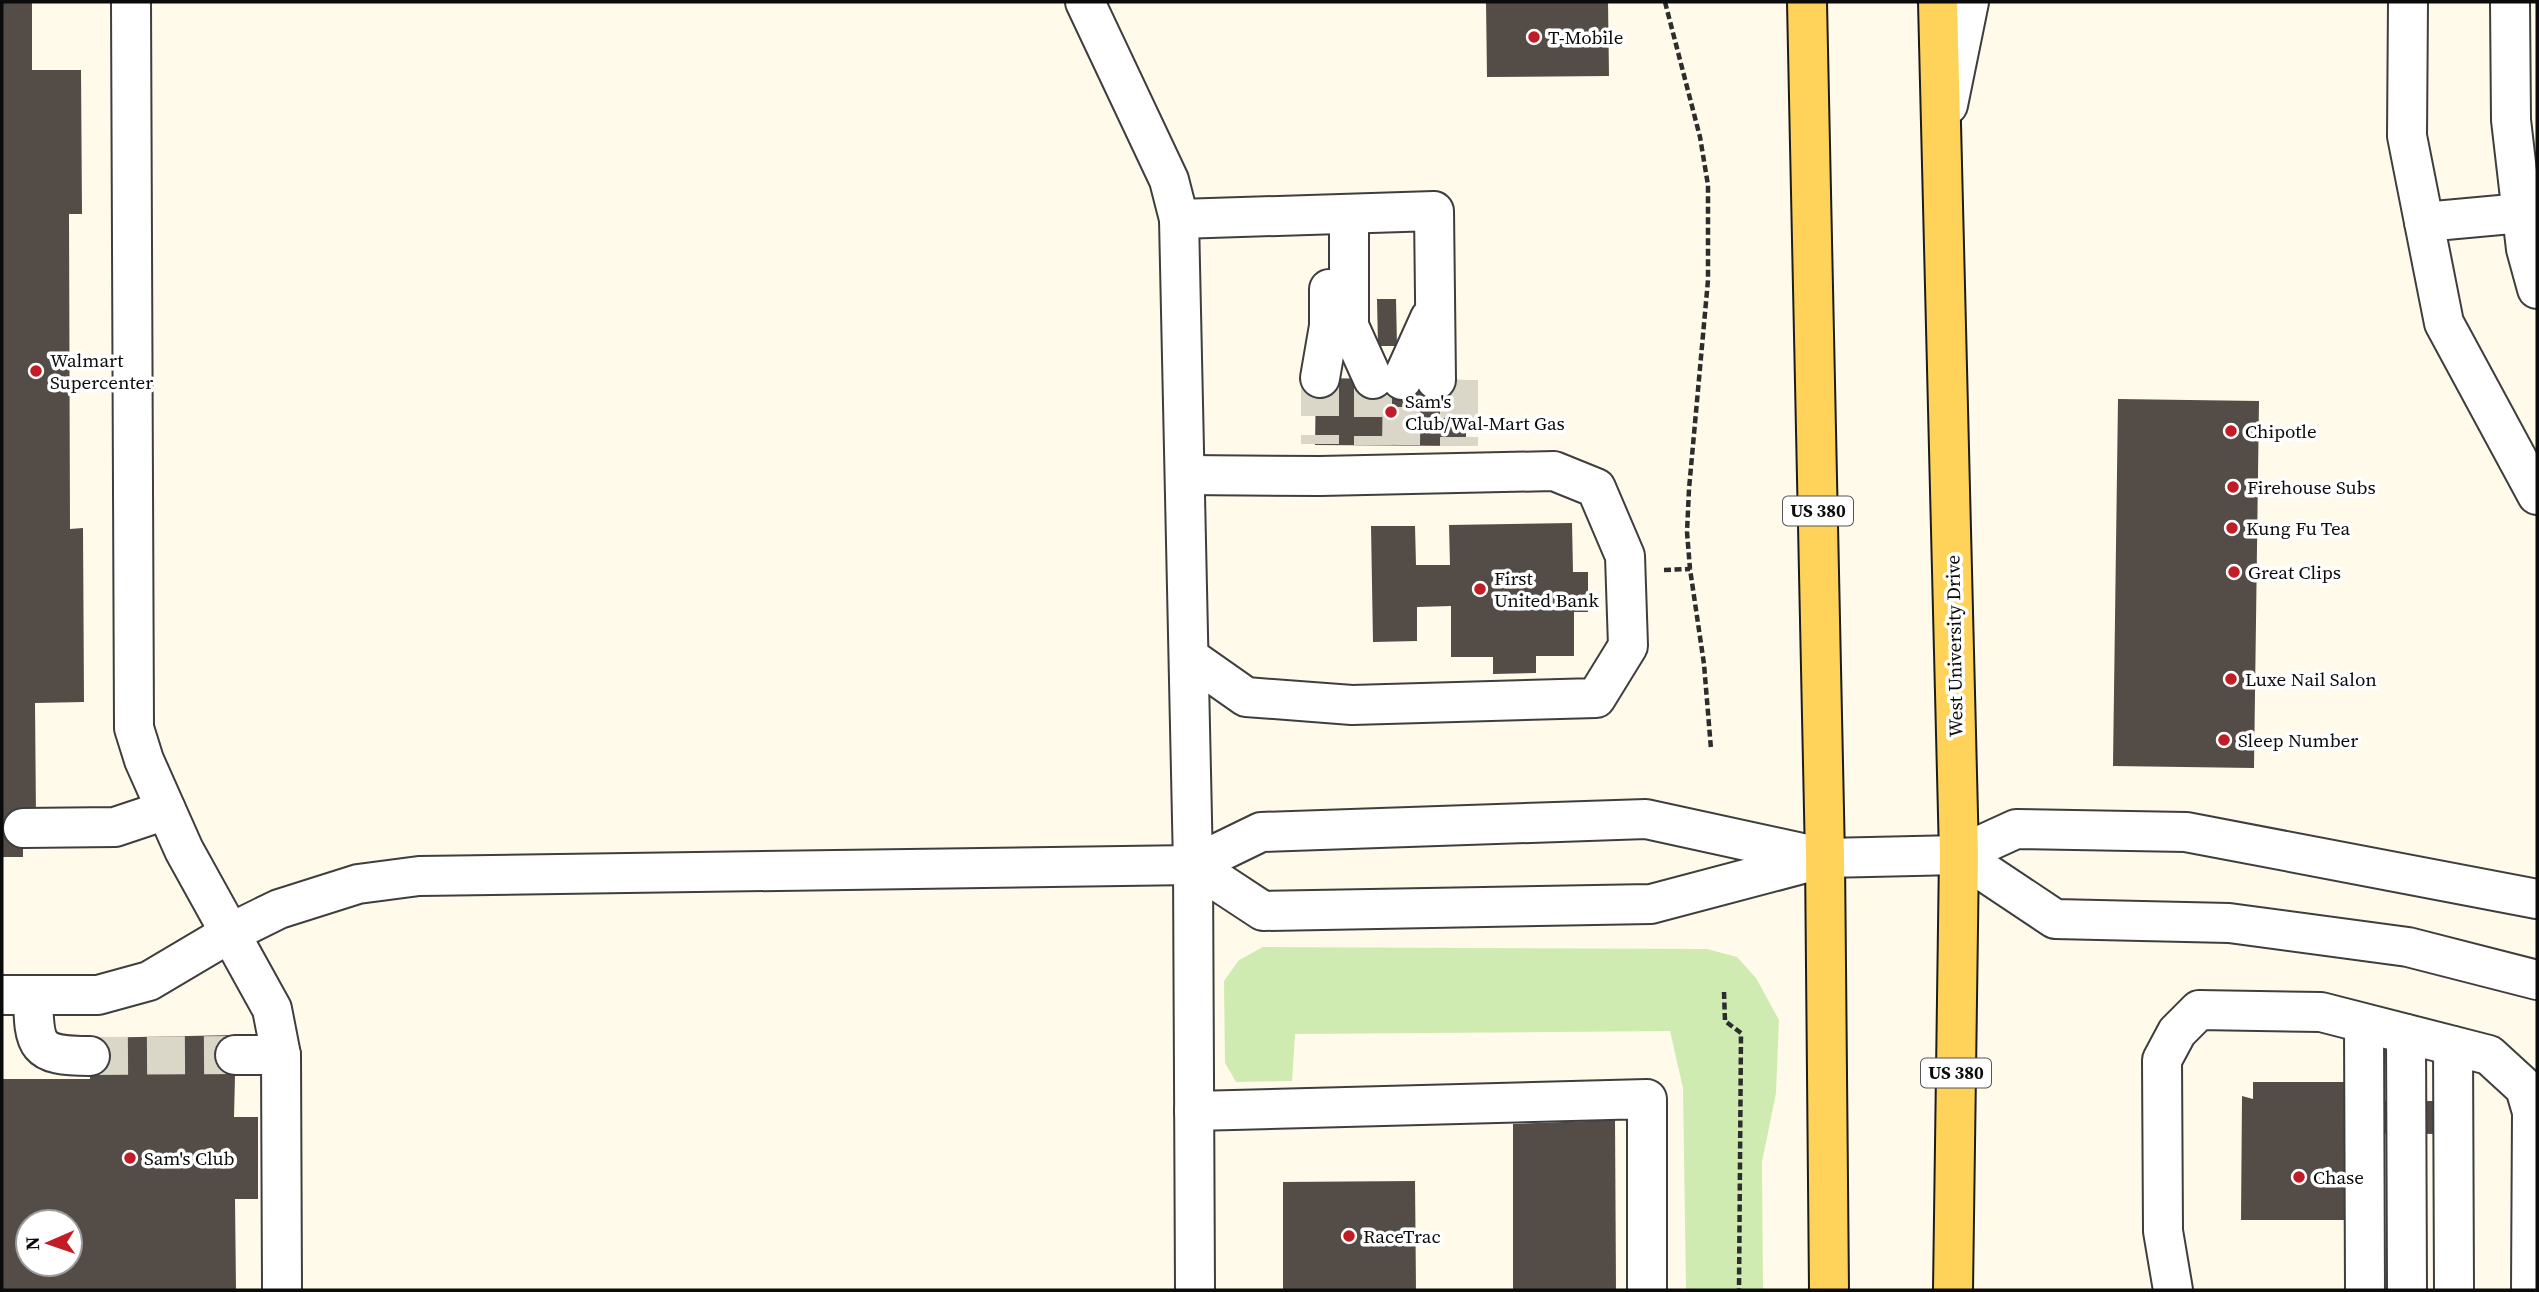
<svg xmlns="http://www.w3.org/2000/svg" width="2539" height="1292" viewBox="0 0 2539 1292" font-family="'Source Serif 4',serif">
<rect width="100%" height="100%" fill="#fffae9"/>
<polygon fill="#d0ebb1" points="1263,947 1707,949 1737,957 1756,978 1779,1020 1776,1093 1762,1162 1763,1290 1686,1290 1683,1088 1670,1031 1295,1034 1292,1081 1236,1082 1225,1063 1224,981 1239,960"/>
<g fill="#544c47" fill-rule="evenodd">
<polygon points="2,2 32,2 32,70 81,70 82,214 69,214 70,529 83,528 84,702 35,703 36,819 23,819 23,857 2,857"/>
<polygon points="1486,2 1608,2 1609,76 1487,77"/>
<polygon points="1377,299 1396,299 1397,346 1378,346"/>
<polygon points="1316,378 1466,380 1466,446 1315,445"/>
<polygon points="2118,399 2259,401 2254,768 2113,766"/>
<polygon points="1572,523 1573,572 1588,572 1588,612 1574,612 1574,656 1536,656 1536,673 1493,674 1493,657 1451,657 1451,606 1417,607 1417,641 1373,642 1371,526 1415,526 1416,565 1450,565 1449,525"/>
<path d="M236 1035 234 1117H258V1199H235L236 1290H2V1079H90V1038ZM28 1222H70V1264H28Z"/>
<polygon points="2253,1082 2357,1082 2357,1101 2436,1101 2436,1134 2357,1133 2357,1220 2241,1220 2242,1096 2253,1099"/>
<polygon points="1615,1120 1616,1290 1513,1290 1513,1124"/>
<polygon points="1415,1181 1416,1290 1283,1290 1283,1182"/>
</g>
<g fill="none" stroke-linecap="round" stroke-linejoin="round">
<g stroke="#dad6c8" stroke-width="38" stroke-dasharray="38 19" stroke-linecap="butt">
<polyline points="1320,378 1320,444"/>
<polyline points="1373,379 1373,445"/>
<polyline points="1459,380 1459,446"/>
<polyline points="1401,445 1402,380"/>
<polyline points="90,1056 235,1055"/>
</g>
<g stroke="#3e3e3e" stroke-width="42">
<g id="minor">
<polyline points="131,2 134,728 144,760 184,850 272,1009 281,1055 282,1290"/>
<polyline points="1085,2 1169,180 1179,219 1193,865 1195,1290"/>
<polyline points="2408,2 2407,136 2444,323 2537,495"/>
<polyline points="2510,2 2511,120 2526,249 2537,289"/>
<polyline points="1948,105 1969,2"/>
<polyline points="1349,214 1349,326 1373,379"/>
<polyline points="1179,219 1434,211 1436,380"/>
<polyline points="2424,222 2522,213"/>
<polyline points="1320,378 1329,326 1329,289"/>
<polyline points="1402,380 1430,318"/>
<polyline points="1185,475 1320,476 1554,471 1596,488 1625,556 1628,646 1596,698 1352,705 1246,697 1189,657"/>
<polyline points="23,828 115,827 166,810"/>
<polyline points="1959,855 2055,919 2229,923 2408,947 2537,980"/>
<polyline points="1193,865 1263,911 1651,904 1825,858 1959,855 2016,829 2186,832 2537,899"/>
<polyline points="2,995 98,995 149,981 230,933 279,909 358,884 419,876 1193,865 1261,832 1646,819 1825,858"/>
<path d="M33 995C34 1047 35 1056 90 1056"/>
<polyline points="2364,1025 2365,1290"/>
<polyline points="2406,1034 2407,1290"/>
<polyline points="2453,1046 2454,1290"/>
<polyline points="235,1055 281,1055"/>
<polyline points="1194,1111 1647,1099 1647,1290"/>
<polyline points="2173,1290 2163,1231 2162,1060 2177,1032 2199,1010 2321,1012 2489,1055 2525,1088 2532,1112 2531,1290"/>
</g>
</g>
<g stroke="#1c1c1c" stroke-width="42">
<g id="major">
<polyline points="1807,2 1825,858 1829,1290"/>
<polyline points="1938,2 1959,855 1953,1290"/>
</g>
</g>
<g stroke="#2d2d2d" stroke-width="4.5" stroke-dasharray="7 3.5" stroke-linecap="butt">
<polyline points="1665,2 1700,137 1708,185 1708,280 1689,489 1687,532 1690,569 1704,664 1711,749"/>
<polyline points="1664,570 1690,569"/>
<polyline points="1724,992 1725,1021 1741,1033 1739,1290"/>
</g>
<use href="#minor" stroke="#fff" stroke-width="38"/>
<use href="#major" stroke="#ffd359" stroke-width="38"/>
</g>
<g fill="#c21c27" stroke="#fff" stroke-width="2.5">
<circle cx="1534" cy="37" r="7"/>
<circle cx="36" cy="371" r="7"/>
<circle cx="1391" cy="412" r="7"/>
<circle cx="2231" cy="431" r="7"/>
<circle cx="2233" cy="487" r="7"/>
<circle cx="2232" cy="528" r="7"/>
<circle cx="2234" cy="572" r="7"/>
<circle cx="1480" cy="589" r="7"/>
<circle cx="2231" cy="679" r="7"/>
<circle cx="2224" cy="740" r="7"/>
<circle cx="130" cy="1158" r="7"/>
<circle cx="2299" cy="1177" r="7"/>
<circle cx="1349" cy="1236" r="7"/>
</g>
<g text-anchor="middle" stroke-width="7" stroke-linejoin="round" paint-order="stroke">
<g fill="#fff" stroke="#545454" stroke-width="2">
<rect x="1783" y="496.5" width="70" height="29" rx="5"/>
<rect x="1921" y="1058.5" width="70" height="29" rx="5"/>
</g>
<g font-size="18" font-weight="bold" fill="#0b0b0b">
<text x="1818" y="517">US 380</text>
<text x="1956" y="1079">US 380</text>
</g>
<g font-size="19" fill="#0b0b0b" stroke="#fff" text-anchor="start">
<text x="1548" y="44">T-Mobile</text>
<text x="50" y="367">Walmart<tspan x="50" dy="22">Supercenter</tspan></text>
<text x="1405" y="408">Sam's<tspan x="1405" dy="22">Club/Wal-Mart Gas</tspan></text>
<text x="2245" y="438">Chipotle</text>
<text x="2247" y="494">Firehouse Subs</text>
<text x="2246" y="535">Kung Fu Tea</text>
<text x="2248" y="579">Great Clips</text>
<text x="1494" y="585">First<tspan x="1494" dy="22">United Bank</tspan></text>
<text x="2245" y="686">Luxe Nail Salon</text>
<text x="2238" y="747">Sleep Number</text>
<text x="144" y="1165">Sam's Club</text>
<text x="2313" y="1184">Chase</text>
<text x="1363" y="1243">RaceTrac</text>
</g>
<g font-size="19" fill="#0b0b0b" stroke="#fff">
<text transform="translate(1954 646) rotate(-91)" y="7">West University Drive</text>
</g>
</g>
<rect width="2539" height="1292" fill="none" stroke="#0b0b0b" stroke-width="7"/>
<g transform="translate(49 1243) rotate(268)"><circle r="33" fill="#ffffff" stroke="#9d9d9d" stroke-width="2"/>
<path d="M0-5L12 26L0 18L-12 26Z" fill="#c21c27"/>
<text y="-10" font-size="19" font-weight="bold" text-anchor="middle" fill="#0b0b0b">N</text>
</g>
</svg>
